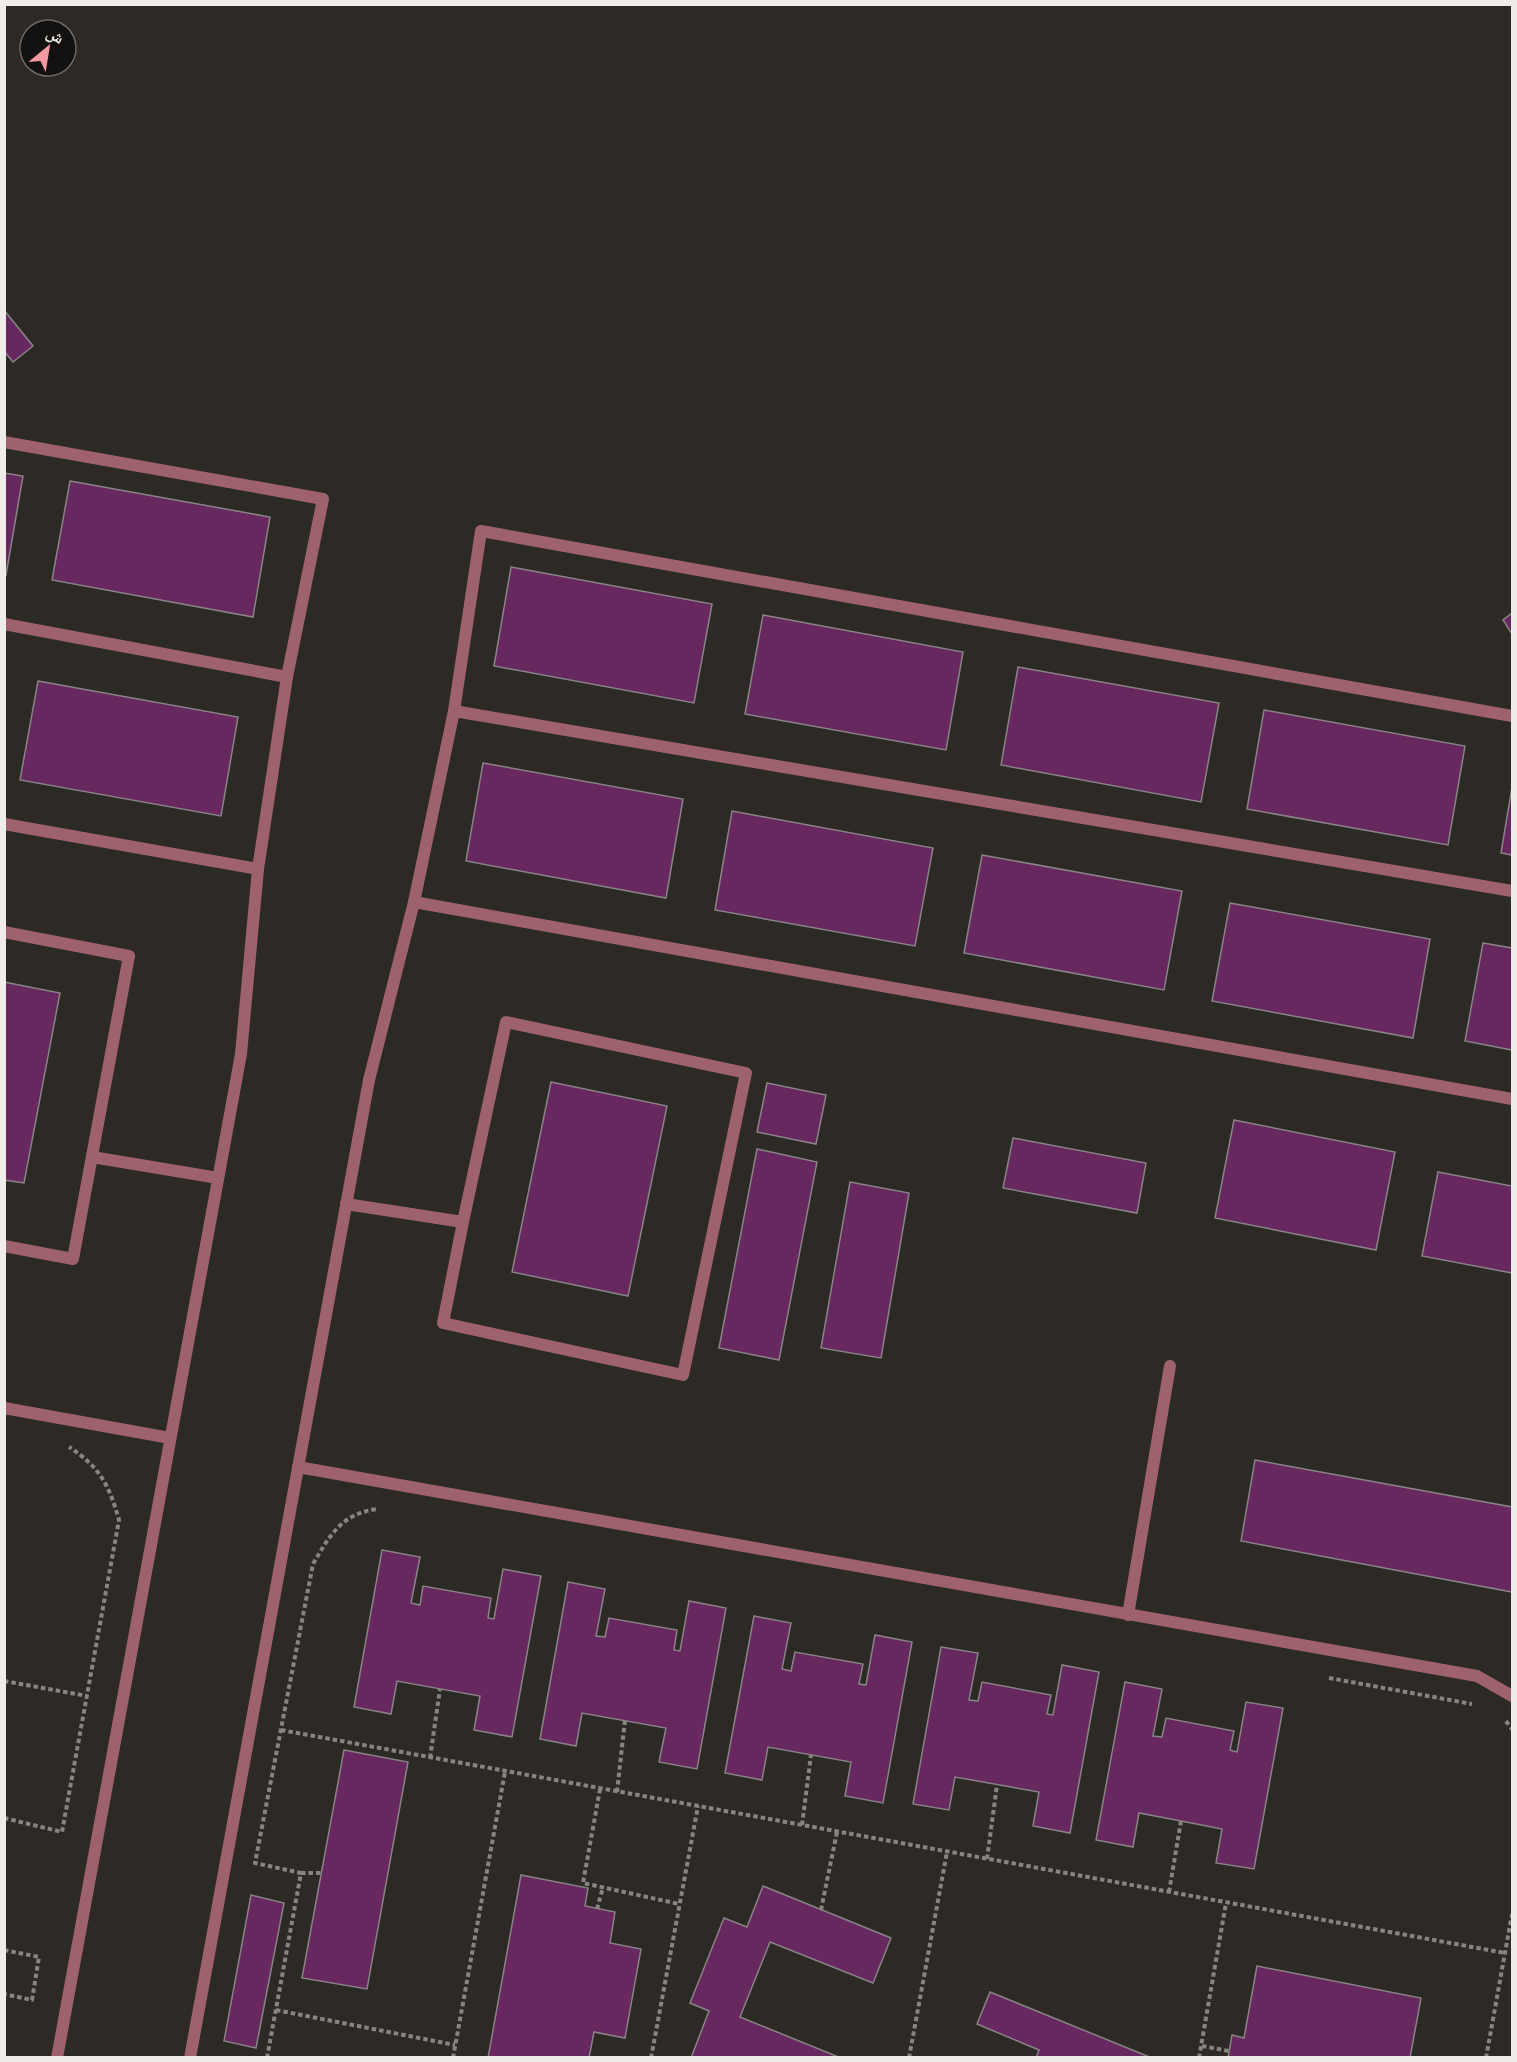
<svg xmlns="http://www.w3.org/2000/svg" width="1517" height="2062" viewBox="0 0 1517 2062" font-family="Barlow,'Noto Naskh Arabic',sans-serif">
<rect width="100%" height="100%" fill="#2d2925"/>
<g fill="#67285f" stroke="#898387" stroke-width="1.5">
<polygon points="4,310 33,346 13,362 4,351"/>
<polygon points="4,473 23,476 6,575 4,575"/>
<polygon points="70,481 270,517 253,617 52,580"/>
<polygon points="511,567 712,604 694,703 494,666"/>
<polygon points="1512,613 1512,634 1503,620"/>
<polygon points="763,615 963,652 946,750 745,714"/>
<polygon points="1018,667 1219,703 1201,802 1001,765"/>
<polygon points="38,681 238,717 221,816 20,780"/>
<polygon points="1264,710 1465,746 1448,845 1247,809"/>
<polygon points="483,763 683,799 666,898 466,861"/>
<polygon points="1512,787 1512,855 1501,853"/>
<polygon points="732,811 933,848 915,946 715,910"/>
<polygon points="982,855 1182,891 1164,990 964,953"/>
<polygon points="1230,903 1430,939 1413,1038 1212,1001"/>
<polygon points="1483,943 1512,948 1512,1050 1465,1041"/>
<polygon points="4,982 60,993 24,1183 4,1180"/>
<polygon points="551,1082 667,1106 628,1296 512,1272"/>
<polygon points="767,1083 826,1095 816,1144 757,1132"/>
<polygon points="1234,1120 1395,1152 1376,1250 1215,1218"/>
<polygon points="1013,1138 1146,1163 1137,1213 1003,1188"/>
<polygon points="757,1149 817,1162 779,1360 719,1348"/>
<polygon points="1438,1172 1512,1186 1512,1273 1422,1256"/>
<polygon points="850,1182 909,1193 881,1358 821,1348"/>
<polygon points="1255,1460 1512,1507 1512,1592 1241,1541"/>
<polygon points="382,1550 420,1557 411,1603 420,1605 423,1586 491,1598 488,1618 494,1619 503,1569 541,1576 512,1737 474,1730 480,1696 397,1681 391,1714 354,1707"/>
<polygon points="568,1582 605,1589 596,1636 605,1637 609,1618 677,1630 674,1650 680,1651 689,1601 726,1608 697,1769 659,1762 666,1728 582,1713 576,1746 540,1739"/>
<polygon points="754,1616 791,1623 782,1669 791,1671 795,1652 863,1664 859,1684 866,1685 875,1635 912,1642 883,1803 845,1796 851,1762 768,1747 762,1780 725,1773"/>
<polygon points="941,1647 978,1653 969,1700 978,1701 982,1682 1051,1695 1047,1714 1053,1715 1062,1665 1099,1672 1070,1833 1033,1826 1039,1792 955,1777 949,1810 913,1804"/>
<polygon points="1125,1682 1162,1689 1153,1736 1162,1737 1166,1718 1234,1731 1230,1750 1237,1752 1246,1702 1283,1708 1254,1869 1216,1863 1222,1829 1181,1821 1139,1813 1133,1847 1096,1840"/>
<polygon points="344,1750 408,1762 367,1989 302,1978"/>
<polygon points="521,1875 588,1888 585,1906 615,1912 610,1943 641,1949 625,2038 594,2032 589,2058 488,2058"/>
<polygon points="763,1886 891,1938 873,1983 770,1942 740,2017 841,2058 691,2058 709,2011 690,2003 724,1918 747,1927"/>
<polygon points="251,1895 284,1903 256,2048 224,2041"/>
<polygon points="1257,1966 1421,1998 1410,2058 1228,2058 1232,2035 1244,2038"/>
<polygon points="990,1992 1152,2058 1036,2058 1039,2050 977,2024"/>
</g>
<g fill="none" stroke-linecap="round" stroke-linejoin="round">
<g stroke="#888581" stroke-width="4" stroke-dasharray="4.5 3" stroke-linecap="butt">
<polyline points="1329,1678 1472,1704"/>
<polyline points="4,1681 87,1696"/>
<polyline points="1506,1721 1512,1729"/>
<polyline points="281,1730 1505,1953"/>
<polyline points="430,1758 440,1689"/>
<polyline points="600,1789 583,1883 679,1904"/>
<polyline points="617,1792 625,1720"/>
<path d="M4 1818 62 1832 119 1520C109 1485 100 1467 69 1447"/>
<polyline points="802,1825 811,1755"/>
<polyline points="987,1859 997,1785"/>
<polyline points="301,1873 322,1873"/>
<polyline points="1169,1892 1181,1821"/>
<polyline points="597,1909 603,1887"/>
<polyline points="821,1910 837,1832"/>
<polyline points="4,1950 39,1957 32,2000 4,1994"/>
<polyline points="276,2010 455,2045"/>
<polyline points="1202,2046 1229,2051"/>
<path d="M267 2058 301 1873 255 1863 313 1564C330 1535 342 1513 378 1509"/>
<polyline points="453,2058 505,1772"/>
<polyline points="651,2058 698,1806"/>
<polyline points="909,2058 947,1852"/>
<polyline points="1199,2058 1226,1903"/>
<polyline points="1486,2058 1512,1914"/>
</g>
<g stroke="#9e626d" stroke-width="12">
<polyline points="4,442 323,499 287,677 258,869 4,824"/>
<polyline points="4,624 287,677"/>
<polyline points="454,711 1512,891"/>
<polyline points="1512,716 481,531 454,711 414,902 1512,1099"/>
<polyline points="4,932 129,956 73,1259 4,1246"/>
<polyline points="241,1054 258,869"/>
<polyline points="369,1080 414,902"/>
<polyline points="92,1157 218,1178"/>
<polyline points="346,1204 463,1222 443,1323 683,1375 746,1073 506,1022 463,1222"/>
<polyline points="1128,1615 1170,1366"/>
</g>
<g stroke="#9e626d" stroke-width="12">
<polyline points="4,1408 170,1438"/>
<polyline points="298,1467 1477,1676 1512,1696"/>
<polyline points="57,2058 241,1054"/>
<polyline points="190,2058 369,1080"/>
</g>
</g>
<rect width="1517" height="2062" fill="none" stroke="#efece9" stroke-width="12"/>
<g transform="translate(48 48) rotate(30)"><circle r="28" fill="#141210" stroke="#6c6967" stroke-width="1.5"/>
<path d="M0-4.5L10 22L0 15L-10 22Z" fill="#f49aa4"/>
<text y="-9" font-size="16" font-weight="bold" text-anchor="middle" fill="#efece9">ش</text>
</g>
</svg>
